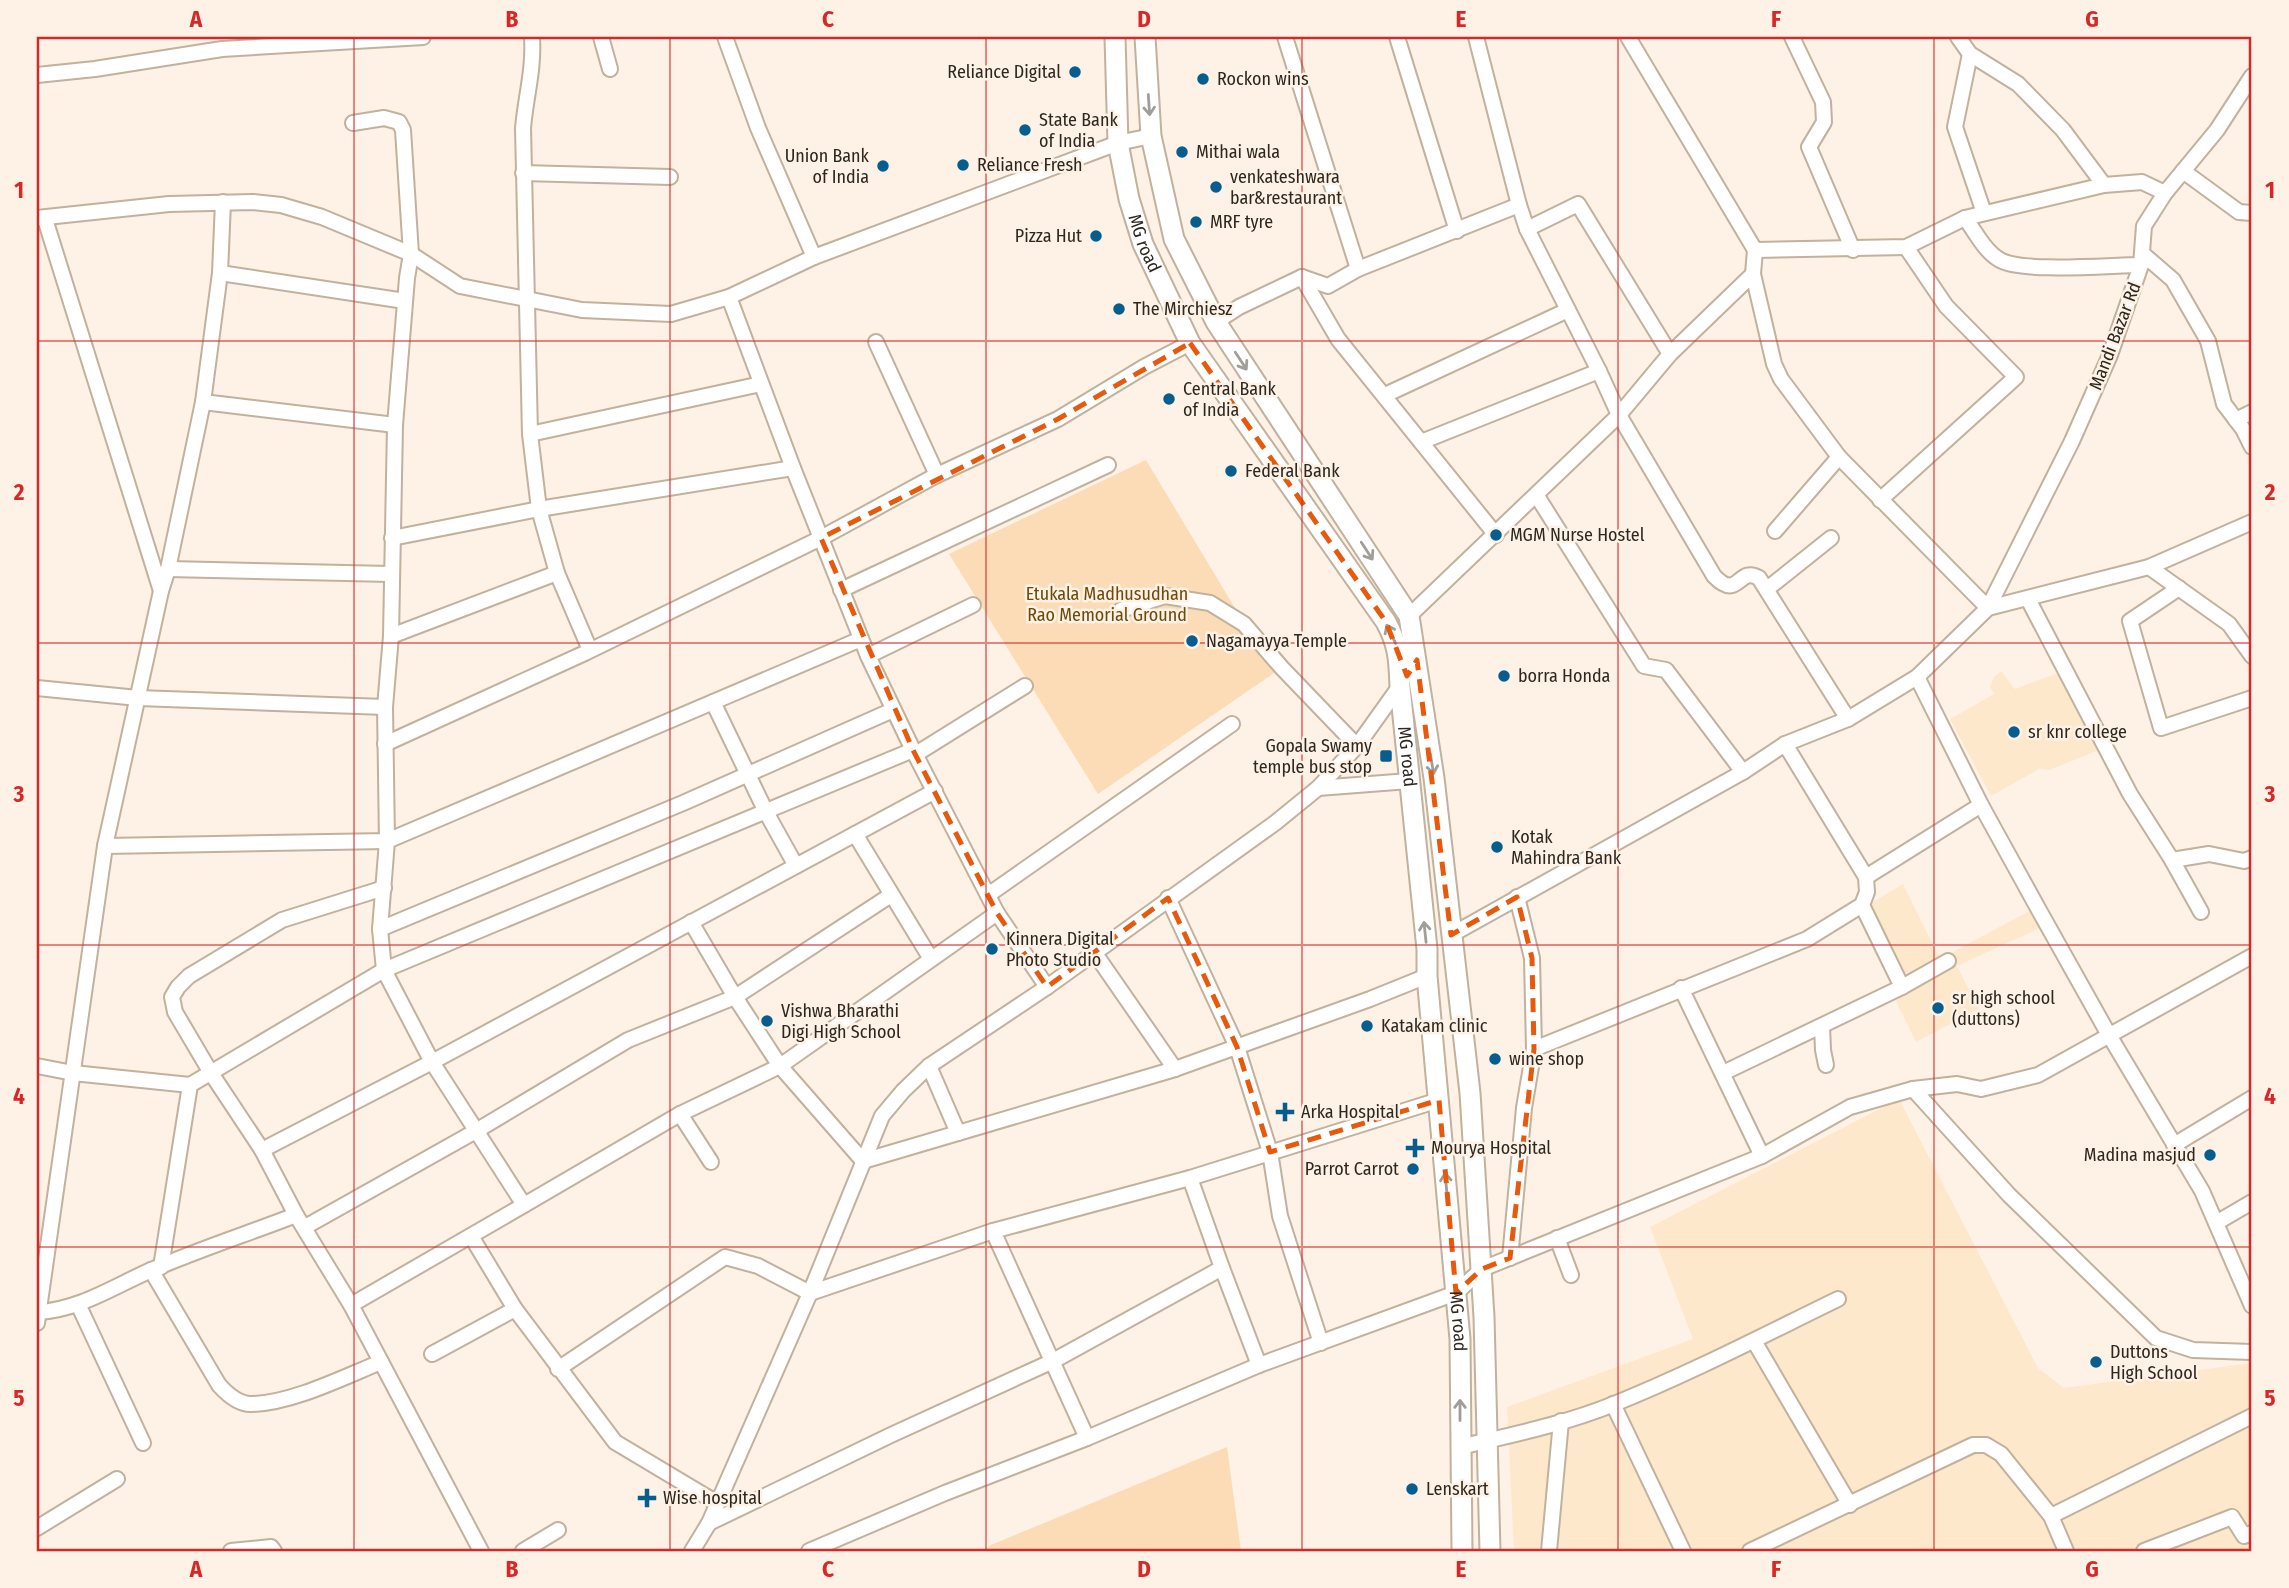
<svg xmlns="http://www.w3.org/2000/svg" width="2289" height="1588" viewBox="0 0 2289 1588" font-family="'Fira Sans Condensed',sans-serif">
<rect width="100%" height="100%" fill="#fdf2e5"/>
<g fill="#fee8cc">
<polygon points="2001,671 2015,689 2060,672 2102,749 2049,770 2039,769 1991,796 1950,719 1994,694 1990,687 1994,677"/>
<polygon points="1903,884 1940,959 2033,909 2042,927 1957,966 1979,1009 1916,1042 1896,1001 1909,988 1868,905"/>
<polygon points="1899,1099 2038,1368 2064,1388 2252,1363 2252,1551 1514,1551 1507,1407 1693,1339 1650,1227"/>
</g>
<g fill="#fbdcb6">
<polygon points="1146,460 1274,673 1098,794 949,554"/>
<polygon points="1227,1447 1241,1551 982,1551 991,1545"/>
</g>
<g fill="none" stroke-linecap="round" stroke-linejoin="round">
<g stroke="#c1b19d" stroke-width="18">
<g id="minor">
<path d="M532 37C534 70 526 95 523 128L530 434 539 509 557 573 590 650"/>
<polyline points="601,37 610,69"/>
<polyline points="725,37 758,128 814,257"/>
<polyline points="1285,37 1358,269"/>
<polyline points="1397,37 1457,231"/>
<polyline points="1628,37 1755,250 1906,247 1965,218 2104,185 2142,182 2165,193"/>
<polyline points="1792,37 1823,102 1824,122 1809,147 1853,250"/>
<polyline points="1958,37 1970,54 2018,84 2063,130 2104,185"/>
<polyline points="1970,54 1955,127 1984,213"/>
<polyline points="37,75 95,69 222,49 423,37"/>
<polyline points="2183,171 2239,212 2252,213"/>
<polyline points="523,173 670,177"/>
<polyline points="37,218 169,204 253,202 281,205 322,217 411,254 460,286 582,310 671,314 729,297 814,257 1118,143 1151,136"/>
<path d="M1965 218C1975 231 1985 252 2000 260 2022 273 2112 265 2141 265"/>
<polyline points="45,219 161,591"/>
<polyline points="1527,229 1578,204 1670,354"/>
<polyline points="1755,250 1753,274 1774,364 1781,379 1839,457 1988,608"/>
<polyline points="2144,255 2173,280 2208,341 2224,404 2243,429 2252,447"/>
<polyline points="220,273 405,301"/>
<polyline points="1302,277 1338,339 1496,535"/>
<polyline points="729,297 793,468 868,656 913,750 997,913 1047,987"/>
<polyline points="1216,322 1239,307 1302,277 1328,286 1358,269 1519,205"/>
<polyline points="876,342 937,475"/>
<path d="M1599 371 1619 415 1714 576C1739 602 1738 565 1759 578L1848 719"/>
<polyline points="1385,395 1568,310"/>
<polyline points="203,402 395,425"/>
<polyline points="2236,420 2252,412"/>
<polyline points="530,434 761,384"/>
<polyline points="1421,442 1599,371 1527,229 1519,205 1476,37"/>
<polyline points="1537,496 1644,666 1666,670 1743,772"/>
<polyline points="1880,500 2016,377 1946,306 1906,247"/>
<polyline points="1775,531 1839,457"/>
<polyline points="392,538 539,509 793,468"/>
<polyline points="2149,567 2229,624 2252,656"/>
<polyline points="168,569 391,574"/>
<polyline points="2179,588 2130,621 2161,728 2252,698"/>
<polyline points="1767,589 1831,538"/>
<polyline points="841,590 1108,465"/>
<polyline points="2028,599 2130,794 2172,860 2201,912"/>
<polyline points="1988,608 2072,441 2110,355 2141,265 2144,226 2165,193 2217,130 2252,76"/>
<polyline points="1121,610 1165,596 1210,603 1244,624 1282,668 1357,746"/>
<polyline points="1409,616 1619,415 1670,354 1753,274"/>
<polyline points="391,636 557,573"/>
<polyline points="868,656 973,605"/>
<polyline points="1917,677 1981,805 2040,912 2109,1035 2202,1191 2252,1306"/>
<polyline points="37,688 138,698 385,707"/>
<polyline points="713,702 766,812 796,866"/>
<polyline points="385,744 585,653 821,538 935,476 1058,419 1144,367 1190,343"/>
<polyline points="916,754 1025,686"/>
<polyline points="1318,788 1409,781"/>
<polyline points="855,834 931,959"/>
<polyline points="105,846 387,841 861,639"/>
<polyline points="2172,860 2209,854 2244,861 2252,858"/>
<polyline points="1866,877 1981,805"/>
<polyline points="384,888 282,920 189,976 178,987 172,997 175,1012 211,1073 262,1150 296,1215 351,1305 481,1551"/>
<polyline points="988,895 1232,724"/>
<polyline points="1168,898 1237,1047 1270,1152 1280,1216 1321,1343"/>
<polyline points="1862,905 1902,987"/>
<polyline points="691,922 735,997 780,1066 863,1161 1175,1069 1370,999 1427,976"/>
<polyline points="380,929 683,803 893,710"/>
<polyline points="1451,935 1743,772 1785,744 1848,719 1917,677 1988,608 2149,567 2252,522"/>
<polyline points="1094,952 1175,1069"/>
<polyline points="1681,988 1762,1156"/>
<polyline points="1822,1026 1823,1050 1826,1065"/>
<polyline points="1534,1049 1807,939 1862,905 1867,892 1866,877 1785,744"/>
<polyline points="37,1066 73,1073 190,1085 384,970 913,750"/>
<polyline points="929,1066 958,1133"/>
<polyline points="1723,1073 1902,987 1948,961"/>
<polyline points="1913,1089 2009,1195 2156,1338 2193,1350 2252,1352"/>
<polyline points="680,1114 711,1162"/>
<polyline points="2174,1145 2252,1098"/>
<polyline points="262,1150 432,1062 935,791"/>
<polyline points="524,1205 680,1114 780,1066 997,913"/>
<polyline points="2216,1223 2252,1202"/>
<polyline points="305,1227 476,1131 628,1040 735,997 891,895"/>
<polyline points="993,1231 1087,1438"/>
<polyline points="471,1236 515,1309 615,1442 717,1503"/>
<polyline points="1557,1238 1571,1275"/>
<polyline points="1510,1258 1524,1108 1534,1049 1532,958 1517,897"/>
<polyline points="161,1267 190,1085"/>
<polyline points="1222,1268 1259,1365"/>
<path d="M151 1270 219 1385C227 1394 238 1404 251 1404 290 1404 344 1377 381 1362"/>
<polyline points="78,1304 143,1443"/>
<polyline points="351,1305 524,1205 432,1062 384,970 380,929 387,841 385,707 391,636 395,425 407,278 411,254 403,130 399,122 384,118 353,123"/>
<path d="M38 1312C78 1310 113 1287 149 1271 197 1250 247 1234 296 1215"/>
<polyline points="37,1323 105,846 161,591 168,569 203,402 220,273 223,202"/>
<polyline points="1754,1341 1850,1505"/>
<polyline points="432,1354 515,1309"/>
<polyline points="558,1369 725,1257 758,1266 810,1293 993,1231 1190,1178 1439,1100"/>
<polyline points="1613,1404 1683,1551"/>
<path d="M1460 1447C1511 1435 1565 1424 1614 1404 1691 1373 1764 1335 1838 1299"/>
<polyline points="2051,1516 2252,1416"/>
<polyline points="709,1523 891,1435 1053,1361 1222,1268 1190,1178"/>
<polyline points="37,1528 117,1479"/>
<polyline points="231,1551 271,1547 274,1551"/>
<polyline points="523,1551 558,1530"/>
<polyline points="692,1551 709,1523 810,1293 882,1116 903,1091 929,1066 1047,987 1275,823 1318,788 1357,746 1402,683"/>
<polyline points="809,1551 945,1493 1087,1438 1259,1365 1456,1293 1482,1269 1762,1156 1850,1107 1913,1089 1957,1084 1981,1089 2038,1075 2252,956"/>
<polyline points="1549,1551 1561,1421"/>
<polyline points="1750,1551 1973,1445 1986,1445 2001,1454 2051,1516 2066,1551"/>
<polyline points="2144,1551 2232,1517 2244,1536 2252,1533"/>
</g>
</g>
<g stroke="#c1b19d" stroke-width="23">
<g id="secondary">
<path id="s1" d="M1115 37 1118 143 1129 199 1143 244 1190 343 1386 622C1399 646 1399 661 1400 687L1427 949V976L1460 1339 1462 1551"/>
<polyline points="1145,37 1151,136 1174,239 1216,322 1409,616 1434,778 1470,1093 1484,1317 1490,1551"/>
</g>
</g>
<use href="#minor" stroke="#fff" stroke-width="14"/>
<use href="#secondary" stroke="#fff" stroke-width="19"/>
</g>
<defs><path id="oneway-shaft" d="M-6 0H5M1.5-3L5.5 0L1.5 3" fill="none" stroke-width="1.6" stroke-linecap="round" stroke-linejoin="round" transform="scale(1.75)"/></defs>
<g stroke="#a09e9a">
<use href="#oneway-shaft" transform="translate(1149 105) rotate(86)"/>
<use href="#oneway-shaft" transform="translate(1241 361) rotate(57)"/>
<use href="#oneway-shaft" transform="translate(1367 551) rotate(57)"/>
<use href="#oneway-shaft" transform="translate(1391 634) rotate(-116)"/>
<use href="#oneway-shaft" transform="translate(1432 764) rotate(81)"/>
<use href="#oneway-shaft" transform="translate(1425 932) rotate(-96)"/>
<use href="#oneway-shaft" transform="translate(1446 1183) rotate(-95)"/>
<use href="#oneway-shaft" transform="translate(1460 1410) rotate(-90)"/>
</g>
<path fill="none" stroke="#e8590c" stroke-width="5" stroke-dasharray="14 9" stroke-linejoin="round" d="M1190 343 1386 622 1407 676 1417 660 1451 935 1517 897 1532 958 1534 1049 1510 1258 1482 1269 1456 1293 1439 1100 1270 1152 1237 1047 1168 898 1047 987 997 913 913 750 821 538 1058 419Z"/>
<path fill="none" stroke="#d62828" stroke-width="2" stroke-opacity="0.55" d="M354 37V1551M670 37V1551M986 37V1551M1302 37V1551M1618 37V1551M1934 37V1551M37 341H2252M37 643H2252M37 945H2252M37 1247H2252"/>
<g fill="#065d8e" stroke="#fdf2e5" stroke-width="2.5">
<circle cx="1075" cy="72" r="7"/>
<circle cx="1203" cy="79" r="7"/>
<circle cx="1025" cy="130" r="7"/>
<circle cx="1182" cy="152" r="7"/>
<circle cx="963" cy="165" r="7"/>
<circle cx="883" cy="166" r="7"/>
<circle cx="1216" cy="187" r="7"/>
<circle cx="1196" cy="222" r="7"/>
<circle cx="1096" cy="236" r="7"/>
<circle cx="1119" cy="309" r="7"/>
<circle cx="1169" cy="399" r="7"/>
<circle cx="1231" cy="471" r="7"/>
<circle cx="1496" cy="535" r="7"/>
<circle cx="1192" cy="641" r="7"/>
<circle cx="1504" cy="676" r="7"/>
<circle cx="2014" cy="732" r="7"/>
<rect x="1379" y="749" width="14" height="14" rx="3.5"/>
<circle cx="1497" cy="847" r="7"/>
<circle cx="992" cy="949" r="7"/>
<circle cx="1938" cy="1008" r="7"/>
<circle cx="767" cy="1021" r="7"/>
<circle cx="1367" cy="1026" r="7"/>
<circle cx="1495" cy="1059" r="7"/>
<path d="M1281.5 1101.5h7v7h7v7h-7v7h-7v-7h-7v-7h7z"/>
<path d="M1411.5 1137.5h7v7h7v7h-7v7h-7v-7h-7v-7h7z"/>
<circle cx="2210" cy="1155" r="7"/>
<circle cx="1413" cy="1169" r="7"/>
<circle cx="2096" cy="1362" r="7"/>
<circle cx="1412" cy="1489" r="7"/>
<path d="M643.5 1487.5h7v7h7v7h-7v7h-7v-7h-7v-7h7z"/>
</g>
<g text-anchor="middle" stroke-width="5" stroke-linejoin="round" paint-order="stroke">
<g font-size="18" fill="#2d271f" stroke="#fdf2e5" text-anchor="start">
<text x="1061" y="78" text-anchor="end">Reliance Digital</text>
<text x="1217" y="85">Rockon wins</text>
<text x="1039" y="126">State Bank<tspan x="1039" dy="21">of India</tspan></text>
<text x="1196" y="158">Mithai wala</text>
<text x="869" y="162" text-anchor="end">Union Bank<tspan x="869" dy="21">of India</tspan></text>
<text x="977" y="171">Reliance Fresh</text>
<text x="1230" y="183">venkateshwara<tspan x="1230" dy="21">bar&amp;restaurant</tspan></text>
<text x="1210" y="228">MRF tyre</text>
<text x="1082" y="242" text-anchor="end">Pizza Hut</text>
<text x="1133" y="315">The Mirchiesz</text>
<text x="1183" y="395">Central Bank<tspan x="1183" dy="21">of India</tspan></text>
<text x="1245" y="477">Federal Bank</text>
<text x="1510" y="541">MGM Nurse Hostel</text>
<text x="1206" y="647">Nagamayya Temple</text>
<text x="1518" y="682">borra Honda</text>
<text x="2028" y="738">sr knr college</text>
<text x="1372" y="752" text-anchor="end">Gopala Swamy<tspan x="1372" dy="21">temple bus stop</tspan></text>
<text x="1511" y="843">Kotak<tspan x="1511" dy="21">Mahindra Bank</tspan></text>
<text x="1006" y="945">Kinnera Digital<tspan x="1006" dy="21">Photo Studio</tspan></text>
<text x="1952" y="1004">sr high school<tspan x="1952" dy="21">(duttons)</tspan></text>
<text x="781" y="1017">Vishwa Bharathi<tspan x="781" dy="21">Digi High School</tspan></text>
<text x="1381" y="1032">Katakam clinic</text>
<text x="1509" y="1065">wine shop</text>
<text x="1301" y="1118">Arka Hospital</text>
<text x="1431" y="1154">Mourya Hospital</text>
<text x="2196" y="1161" text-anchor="end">Madina masjud</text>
<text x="1399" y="1175" text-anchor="end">Parrot Carrot</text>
<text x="2110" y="1358">Duttons<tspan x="2110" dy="21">High School</tspan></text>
<text x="1426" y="1495">Lenskart</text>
<text x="663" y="1504">Wise hospital</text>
</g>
<g font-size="18" fill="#2d271f" stroke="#fdf2e5">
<text dy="6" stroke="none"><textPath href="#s1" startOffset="210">MG road</textPath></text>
<text transform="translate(2115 336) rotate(-69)" y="6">Mandi Bazar Rd</text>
<text dy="6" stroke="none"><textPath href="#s1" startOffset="798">MG road</textPath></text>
<text dy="6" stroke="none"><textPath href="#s1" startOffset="1365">MG road</textPath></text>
</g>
<g font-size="18" fill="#6f4908" stroke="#fdf2e5">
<text x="1107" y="600">Etukala Madhusudhan<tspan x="1107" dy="21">Rao Memorial Ground</tspan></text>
</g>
</g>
<rect width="2289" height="1588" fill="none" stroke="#fdf2e5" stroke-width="77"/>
<rect x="38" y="38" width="2212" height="1512" fill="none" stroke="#d62828" stroke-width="2.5"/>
<g font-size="23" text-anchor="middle" font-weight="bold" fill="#d62828">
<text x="196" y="27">A</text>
<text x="512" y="27">B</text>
<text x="828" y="27">C</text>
<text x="1144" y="27">D</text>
<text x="1461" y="27">E</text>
<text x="1776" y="27">F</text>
<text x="2092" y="27">G</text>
<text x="19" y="198">1</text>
<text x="2270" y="198">1</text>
<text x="19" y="500">2</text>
<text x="2270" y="500">2</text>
<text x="19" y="802">3</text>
<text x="2270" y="802">3</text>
<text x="19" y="1104">4</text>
<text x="2270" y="1104">4</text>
<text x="19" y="1406">5</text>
<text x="2270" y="1406">5</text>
<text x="196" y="1577">A</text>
<text x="512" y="1577">B</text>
<text x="828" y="1577">C</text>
<text x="1144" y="1577">D</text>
<text x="1461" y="1577">E</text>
<text x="1776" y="1577">F</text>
<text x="2092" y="1577">G</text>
</g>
</svg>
